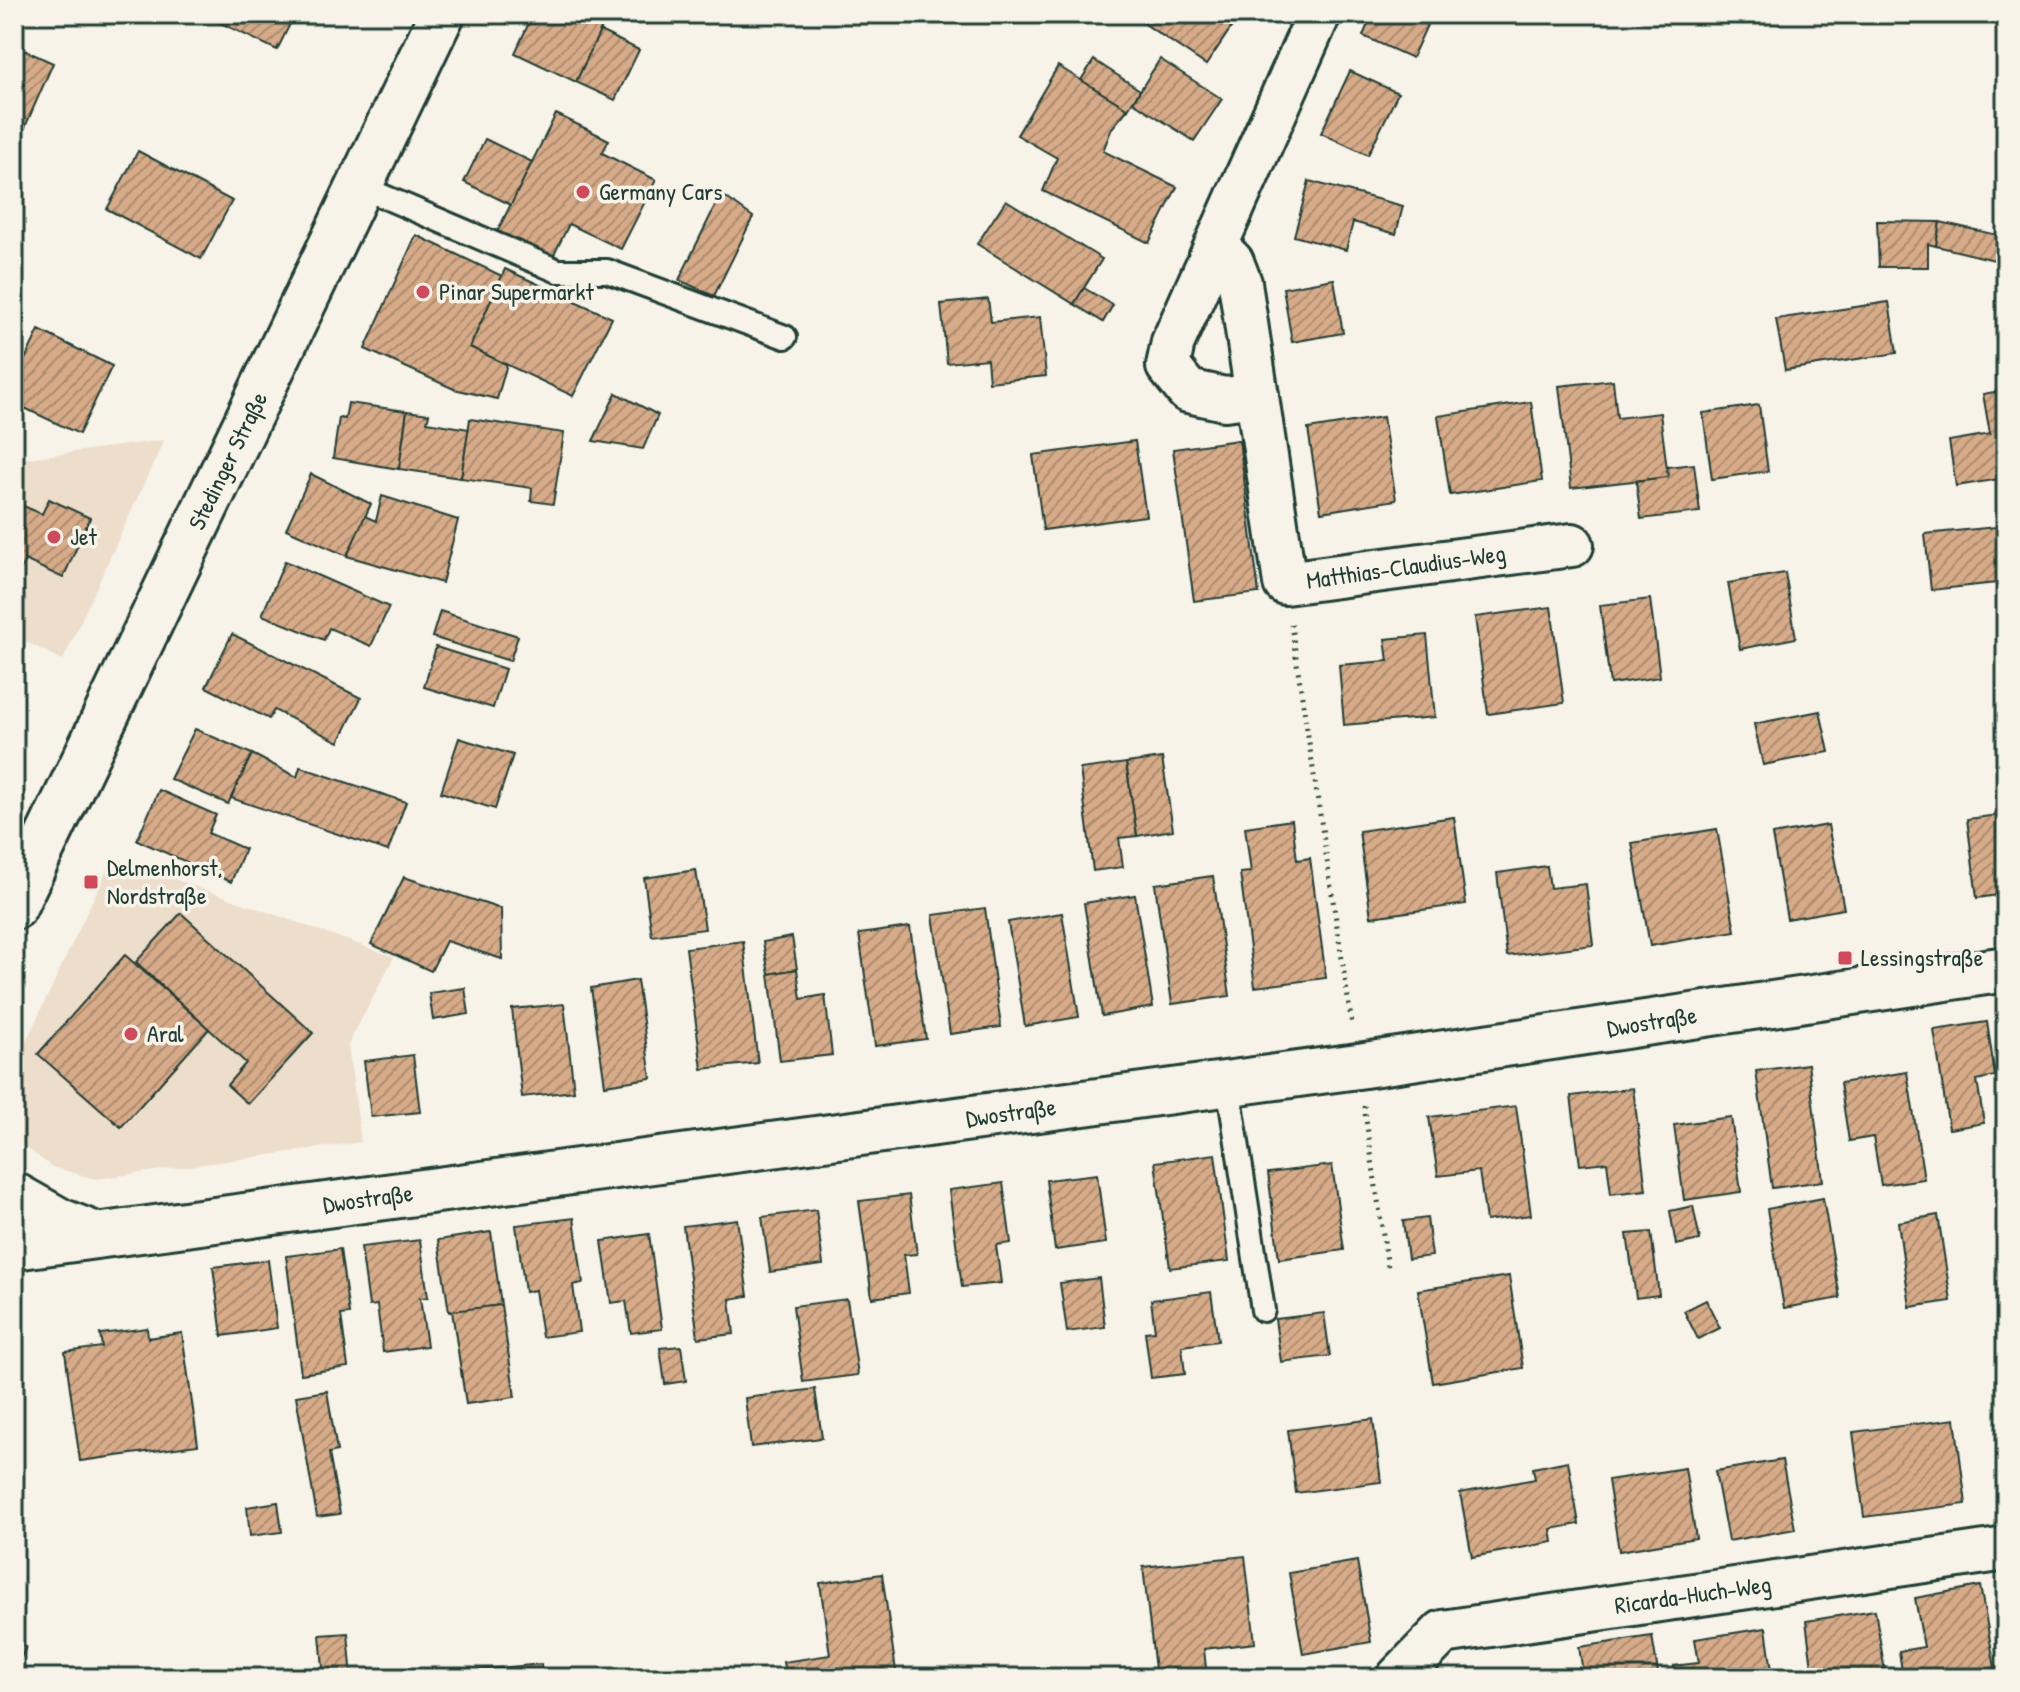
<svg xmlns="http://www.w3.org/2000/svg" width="2020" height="1692" viewBox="0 0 2020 1692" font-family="'Patrick Hand',sans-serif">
<defs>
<pattern id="building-hatch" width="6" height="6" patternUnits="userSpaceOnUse" patternTransform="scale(2)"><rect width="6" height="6" fill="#d7ab88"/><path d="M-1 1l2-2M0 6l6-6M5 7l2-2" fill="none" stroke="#ae8c70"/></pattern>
</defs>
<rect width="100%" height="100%" fill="#f7f3e8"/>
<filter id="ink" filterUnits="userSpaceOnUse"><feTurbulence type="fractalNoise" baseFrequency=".0125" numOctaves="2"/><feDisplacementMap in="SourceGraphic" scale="16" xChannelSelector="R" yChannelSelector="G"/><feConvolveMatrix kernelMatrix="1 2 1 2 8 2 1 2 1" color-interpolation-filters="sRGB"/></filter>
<g filter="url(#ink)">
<g fill="#edddcb">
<polygon points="164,440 63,660 14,636 14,460"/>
<polygon points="113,857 394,957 348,1045 361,1142 96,1179 52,1167 15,1139 14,1067"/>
</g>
<g fill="url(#building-hatch)" stroke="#1f3d34" stroke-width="2">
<polygon points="202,14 295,14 277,50"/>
<polygon points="533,14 595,14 606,19 576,82 515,53"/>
<polygon points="1130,14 1217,14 1233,25 1206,65"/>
<polygon points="1372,14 1432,14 1412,58 1363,36"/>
<polygon points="600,31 639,50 615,100 576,82"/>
<polygon points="15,46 53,63 22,134 14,131"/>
<polygon points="1160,59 1222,99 1194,141 1133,102"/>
<polygon points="1094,60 1140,90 1128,109 1081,80"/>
<polygon points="1058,66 1128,109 1112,128 1103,151 1177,187 1149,243 1043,191 1057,158 1017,135"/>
<polygon points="1350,71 1398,93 1368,155 1321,133"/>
<polygon points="556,114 609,140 602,153 656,180 621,249 569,224 551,261 496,234"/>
<polygon points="485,139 532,162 511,205 464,182"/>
<polygon points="138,151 232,201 201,259 107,209"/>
<polygon points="1309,181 1403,206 1396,234 1353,222 1346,250 1294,236"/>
<polygon points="721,194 753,217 714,296 679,280"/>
<polygon points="1006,200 1102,259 1074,304 977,244"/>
<polygon points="1877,221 1940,222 1936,246 1928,244 1928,267 1879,267"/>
<polygon points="1940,222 2002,236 2000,245 2006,246 2003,262 1936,246"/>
<polygon points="416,235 502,276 470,347 507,364 497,399 454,389 365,349"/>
<polygon points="505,269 612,318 573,396 470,347"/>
<polygon points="1334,279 1343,333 1292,342 1283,288"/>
<polygon points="1084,288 1113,305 1103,322 1074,304"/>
<polygon points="988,299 991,322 1040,317 1046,376 989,382 987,359 947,363 941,304"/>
<polygon points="1889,302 1897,353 1785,370 1776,319"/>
<polygon points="39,330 112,366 79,434 14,403 14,382"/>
<polygon points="1613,380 1617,418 1660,413 1668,477 1571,488 1559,386"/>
<polygon points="2006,390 2006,478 1956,486 1949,441 1990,434 1983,394"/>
<polygon points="616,393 658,415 643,449 593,441"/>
<polygon points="1531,402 1542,481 1450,495 1438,416"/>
<polygon points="348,403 407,411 399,469 333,458 339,418 345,419"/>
<polygon points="1759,405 1768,471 1712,479 1703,413"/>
<polygon points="407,411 429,414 427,422 469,429 461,478 399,469"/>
<polygon points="1383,417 1396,500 1321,512 1308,429"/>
<polygon points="470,419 564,433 553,504 531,501 532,488 461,478"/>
<polygon points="1239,440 1259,593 1194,601 1173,449"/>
<polygon points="1135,441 1146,516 1043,530 1033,455"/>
<polygon points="1694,464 1700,512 1641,519 1636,481 1668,477 1667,467"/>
<polygon points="311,474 371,504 347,556 286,529"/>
<polygon points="382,496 458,520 442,583 347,556 365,516 376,521"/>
<polygon points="49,499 90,518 63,578 25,560 18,574 14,573 14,502 42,514"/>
<polygon points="2006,526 2006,582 1931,590 1925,534"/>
<polygon points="285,561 389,607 371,646 329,628 324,640 262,615"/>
<polygon points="1785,573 1796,638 1740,649 1728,583"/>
<polygon points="1650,599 1660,677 1610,684 1600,605"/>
<polygon points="1551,607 1564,703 1488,714 1475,617"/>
<polygon points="440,611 518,636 510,661 432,637"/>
<polygon points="232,634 361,698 339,742 274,710 269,719 206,687"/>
<polygon points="1427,635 1435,717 1344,725 1339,665 1388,661 1385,639"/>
<polygon points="436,647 505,669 493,708 424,687"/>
<polygon points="1820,711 1829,752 1763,765 1754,724"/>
<polygon points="195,729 252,754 228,804 170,779"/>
<polygon points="459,738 513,755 495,809 441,792"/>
<polygon points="252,754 297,777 300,767 406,802 388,851 231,798"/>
<polygon points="1162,758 1173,830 1137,836 1126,763"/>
<polygon points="1126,763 1137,836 1119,838 1123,867 1093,871 1080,769"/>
<polygon points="159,790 216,815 208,833 245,849 231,882 137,840"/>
<polygon points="2006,814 2006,894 1977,898 1967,819"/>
<polygon points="1454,817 1466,904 1371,917 1359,831"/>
<polygon points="1292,820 1297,860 1310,858 1326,978 1255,987 1240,873 1251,872 1245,827"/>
<polygon points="1828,825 1844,909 1787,919 1772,835"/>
<polygon points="1717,829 1735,931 1650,946 1632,843"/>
<polygon points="1547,866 1550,888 1586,884 1593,945 1507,956 1497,873"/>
<polygon points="696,870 705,929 652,936 644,878"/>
<polygon points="1213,876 1230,996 1172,1004 1155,884"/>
<polygon points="404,877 501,909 502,959 446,941 431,971 371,944"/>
<polygon points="1135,895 1153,1007 1102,1016 1084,903"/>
<polygon points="985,908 1001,1027 950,1034 933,915"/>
<polygon points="181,913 313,1033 248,1104 227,1085 246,1063 136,962"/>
<polygon points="1062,913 1079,1017 1025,1026 1008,922"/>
<polygon points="910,927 926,1039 875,1046 859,934"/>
<polygon points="792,937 797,969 769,974 763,942"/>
<polygon points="743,941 758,1063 702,1069 686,948"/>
<polygon points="125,955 209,1029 121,1127 38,1054"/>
<polygon points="797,969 801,999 825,995 832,1055 780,1061 769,974"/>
<polygon points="637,980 651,1078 605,1085 591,988"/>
<polygon points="465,988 469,1014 433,1020 429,993"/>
<polygon points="564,1004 574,1091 522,1097 512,1009"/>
<polygon points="1987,1022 1995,1076 1977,1080 1984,1123 1949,1129 1934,1030"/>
<polygon points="413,1055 420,1112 371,1117 364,1061"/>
<polygon points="1808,1064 1823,1181 1772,1188 1756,1071"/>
<polygon points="1907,1072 1924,1179 1881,1185 1873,1137 1849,1141 1840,1083"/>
<polygon points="1633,1088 1646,1190 1611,1194 1607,1162 1580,1165 1571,1096"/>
<polygon points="1516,1106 1531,1215 1486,1221 1479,1171 1438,1176 1429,1117"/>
<polygon points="1731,1117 1741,1192 1684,1200 1674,1125"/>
<polygon points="1215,1154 1229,1261 1170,1268 1155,1162"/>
<polygon points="1332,1165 1344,1250 1279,1259 1268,1173"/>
<polygon points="1097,1174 1106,1243 1055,1250 1046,1180"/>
<polygon points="1003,1183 1011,1243 996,1245 1001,1283 962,1287 949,1190"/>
<polygon points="909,1195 917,1254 904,1255 909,1293 872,1298 859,1201"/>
<polygon points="1823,1198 1840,1298 1784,1308 1767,1209"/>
<polygon points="1693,1206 1700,1240 1676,1245 1670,1211"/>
<polygon points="816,1210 823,1265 770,1272 762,1217"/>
<polygon points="1938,1215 1951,1301 1910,1307 1898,1222"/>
<polygon points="574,1218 583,1283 573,1285 579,1332 542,1337 535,1290 525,1292 516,1225"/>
<polygon points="1427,1218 1432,1256 1408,1259 1403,1221"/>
<polygon points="737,1219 748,1296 730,1299 734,1334 698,1338 683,1226"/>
<polygon points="491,1232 501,1305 449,1312 438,1240"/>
<polygon points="1651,1232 1659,1295 1636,1298 1627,1234"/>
<polygon points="649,1234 662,1329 631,1333 626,1301 611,1303 602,1241"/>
<polygon points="420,1240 428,1297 420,1298 427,1346 383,1352 377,1305 369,1306 361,1247"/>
<polygon points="340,1249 349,1314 341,1315 348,1367 301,1374 286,1256"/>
<polygon points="268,1260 277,1328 222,1336 213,1267"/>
<polygon points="1509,1276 1523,1368 1433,1383 1418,1290"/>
<polygon points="1099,1278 1105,1327 1067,1332 1060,1283"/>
<polygon points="1211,1292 1218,1341 1182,1346 1185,1374 1151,1378 1145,1332 1155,1331 1151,1300"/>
<polygon points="847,1299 858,1375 803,1382 793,1306"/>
<polygon points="1706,1300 1720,1328 1698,1339 1684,1311"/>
<polygon points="501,1305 515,1397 466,1404 452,1311"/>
<polygon points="1324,1313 1330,1356 1281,1362 1275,1319"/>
<polygon points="147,1328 148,1338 182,1333 198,1445 80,1461 65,1352 102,1347 100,1334"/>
<polygon points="681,1346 686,1381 665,1384 660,1348"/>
<polygon points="815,1389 822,1438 751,1447 745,1398"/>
<polygon points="327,1391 337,1451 329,1453 340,1514 317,1517 296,1396"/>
<polygon points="1373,1419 1381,1482 1296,1493 1288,1430"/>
<polygon points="1955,1419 1966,1504 1864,1517 1853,1432"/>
<polygon points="1782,1460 1795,1529 1728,1541 1715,1471"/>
<polygon points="1568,1461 1579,1524 1551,1529 1553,1542 1472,1557 1460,1493 1535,1479 1533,1468"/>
<polygon points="1685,1468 1696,1538 1619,1551 1608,1480"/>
<polygon points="278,1502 282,1532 250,1536 247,1507"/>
<polygon points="1245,1556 1255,1643 1204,1649 1207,1678 1156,1678 1143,1567"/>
<polygon points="1357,1561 1371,1642 1303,1654 1289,1573"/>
<polygon points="882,1574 897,1678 786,1678 783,1662 830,1655 820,1583"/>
<polygon points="1980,1586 1996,1673 1969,1678 1903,1678 1899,1651 1924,1647 1915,1598"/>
<polygon points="1875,1610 1886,1678 1789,1678 1788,1671 1812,1667 1806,1621"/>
<polygon points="1766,1628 1773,1678 1674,1678 1673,1666 1699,1663 1695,1639"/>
<polygon points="348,1633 352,1678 324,1678 320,1635"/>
<polygon points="1652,1636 1659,1678 1584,1678 1579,1647"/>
<polygon points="14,1641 26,1647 14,1672"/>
<polygon points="541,1664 542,1678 447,1678 447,1673"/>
</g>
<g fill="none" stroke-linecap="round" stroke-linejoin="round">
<g stroke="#1f3d34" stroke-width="28">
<g id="service">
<polyline points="359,186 558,271 607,271 785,337"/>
<polyline points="1228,1084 1263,1310"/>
</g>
</g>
<g stroke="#1f3d34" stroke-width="48">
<g id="minor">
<polyline points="1217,247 1232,262 1240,283 1285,583 1572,545"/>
<polyline points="1257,395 1225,399 1188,391 1168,366 1173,342 1319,14"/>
<polyline points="1398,1678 1443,1632 2006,1549"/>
</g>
</g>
<g stroke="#1f3d34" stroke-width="50">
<g id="tertiary">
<polyline points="14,1195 60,1221 96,1235"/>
<polyline points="14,1247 1358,1066 2006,969"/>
</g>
</g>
<g stroke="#1f3d34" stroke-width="50">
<polyline id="secondary" points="14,907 442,14"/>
</g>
<g stroke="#1f3d34" stroke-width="5" stroke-dasharray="2 6" stroke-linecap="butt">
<polyline points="1291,624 1352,1025"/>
<polyline points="1364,1106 1388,1268"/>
</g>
<use href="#service" stroke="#f7f3e8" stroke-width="22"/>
<use href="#minor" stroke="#f7f3e8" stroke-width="42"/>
<use href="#tertiary" stroke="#f7f3e8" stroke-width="44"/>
<use href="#secondary" stroke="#f7f3e8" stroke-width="44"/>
</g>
</g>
<g fill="#d1495b" stroke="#f7f3e8" stroke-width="3">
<circle cx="583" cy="192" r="8"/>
<circle cx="423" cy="292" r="8"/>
<circle cx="54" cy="537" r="8"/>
<rect x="83" y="874" width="16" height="16" rx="4"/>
<rect x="1837" y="950" width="16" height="16" rx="4"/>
<circle cx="131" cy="1034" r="8"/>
</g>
<g text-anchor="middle" stroke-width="7" stroke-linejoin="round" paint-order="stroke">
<g font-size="24" fill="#1f3d34" stroke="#f7f3e8" text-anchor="start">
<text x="599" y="200">Germany Cars</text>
<text x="439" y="300">Pinar Supermarkt</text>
<text x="70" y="545">Jet</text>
<text x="107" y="876">Delmenhorst,<tspan x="107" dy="28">Nordstraße</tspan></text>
<text x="1861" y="966">Lessingstraße</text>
<text x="147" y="1042">Aral</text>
</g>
<g font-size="24" fill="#1f3d34" stroke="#f7f3e8">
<text transform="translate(228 461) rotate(-64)" y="8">Stedinger Straße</text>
<text transform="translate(1406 567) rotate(-8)" y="8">Matthias-Claudius-Weg</text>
<text transform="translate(1652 1022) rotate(-9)" y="8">Dwostraße</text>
<text transform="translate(1011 1113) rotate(-8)" y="8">Dwostraße</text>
<text transform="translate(368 1199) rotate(-8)" y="8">Dwostraße</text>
<text transform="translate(1693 1595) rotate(-8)" y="8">Ricarda-Huch-Weg</text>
</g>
</g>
<rect width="2020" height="1692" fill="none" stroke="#f7f3e8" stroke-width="48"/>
<rect x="24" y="24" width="1972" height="1644" fill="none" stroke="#1f3d34" stroke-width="3" filter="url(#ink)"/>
</svg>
